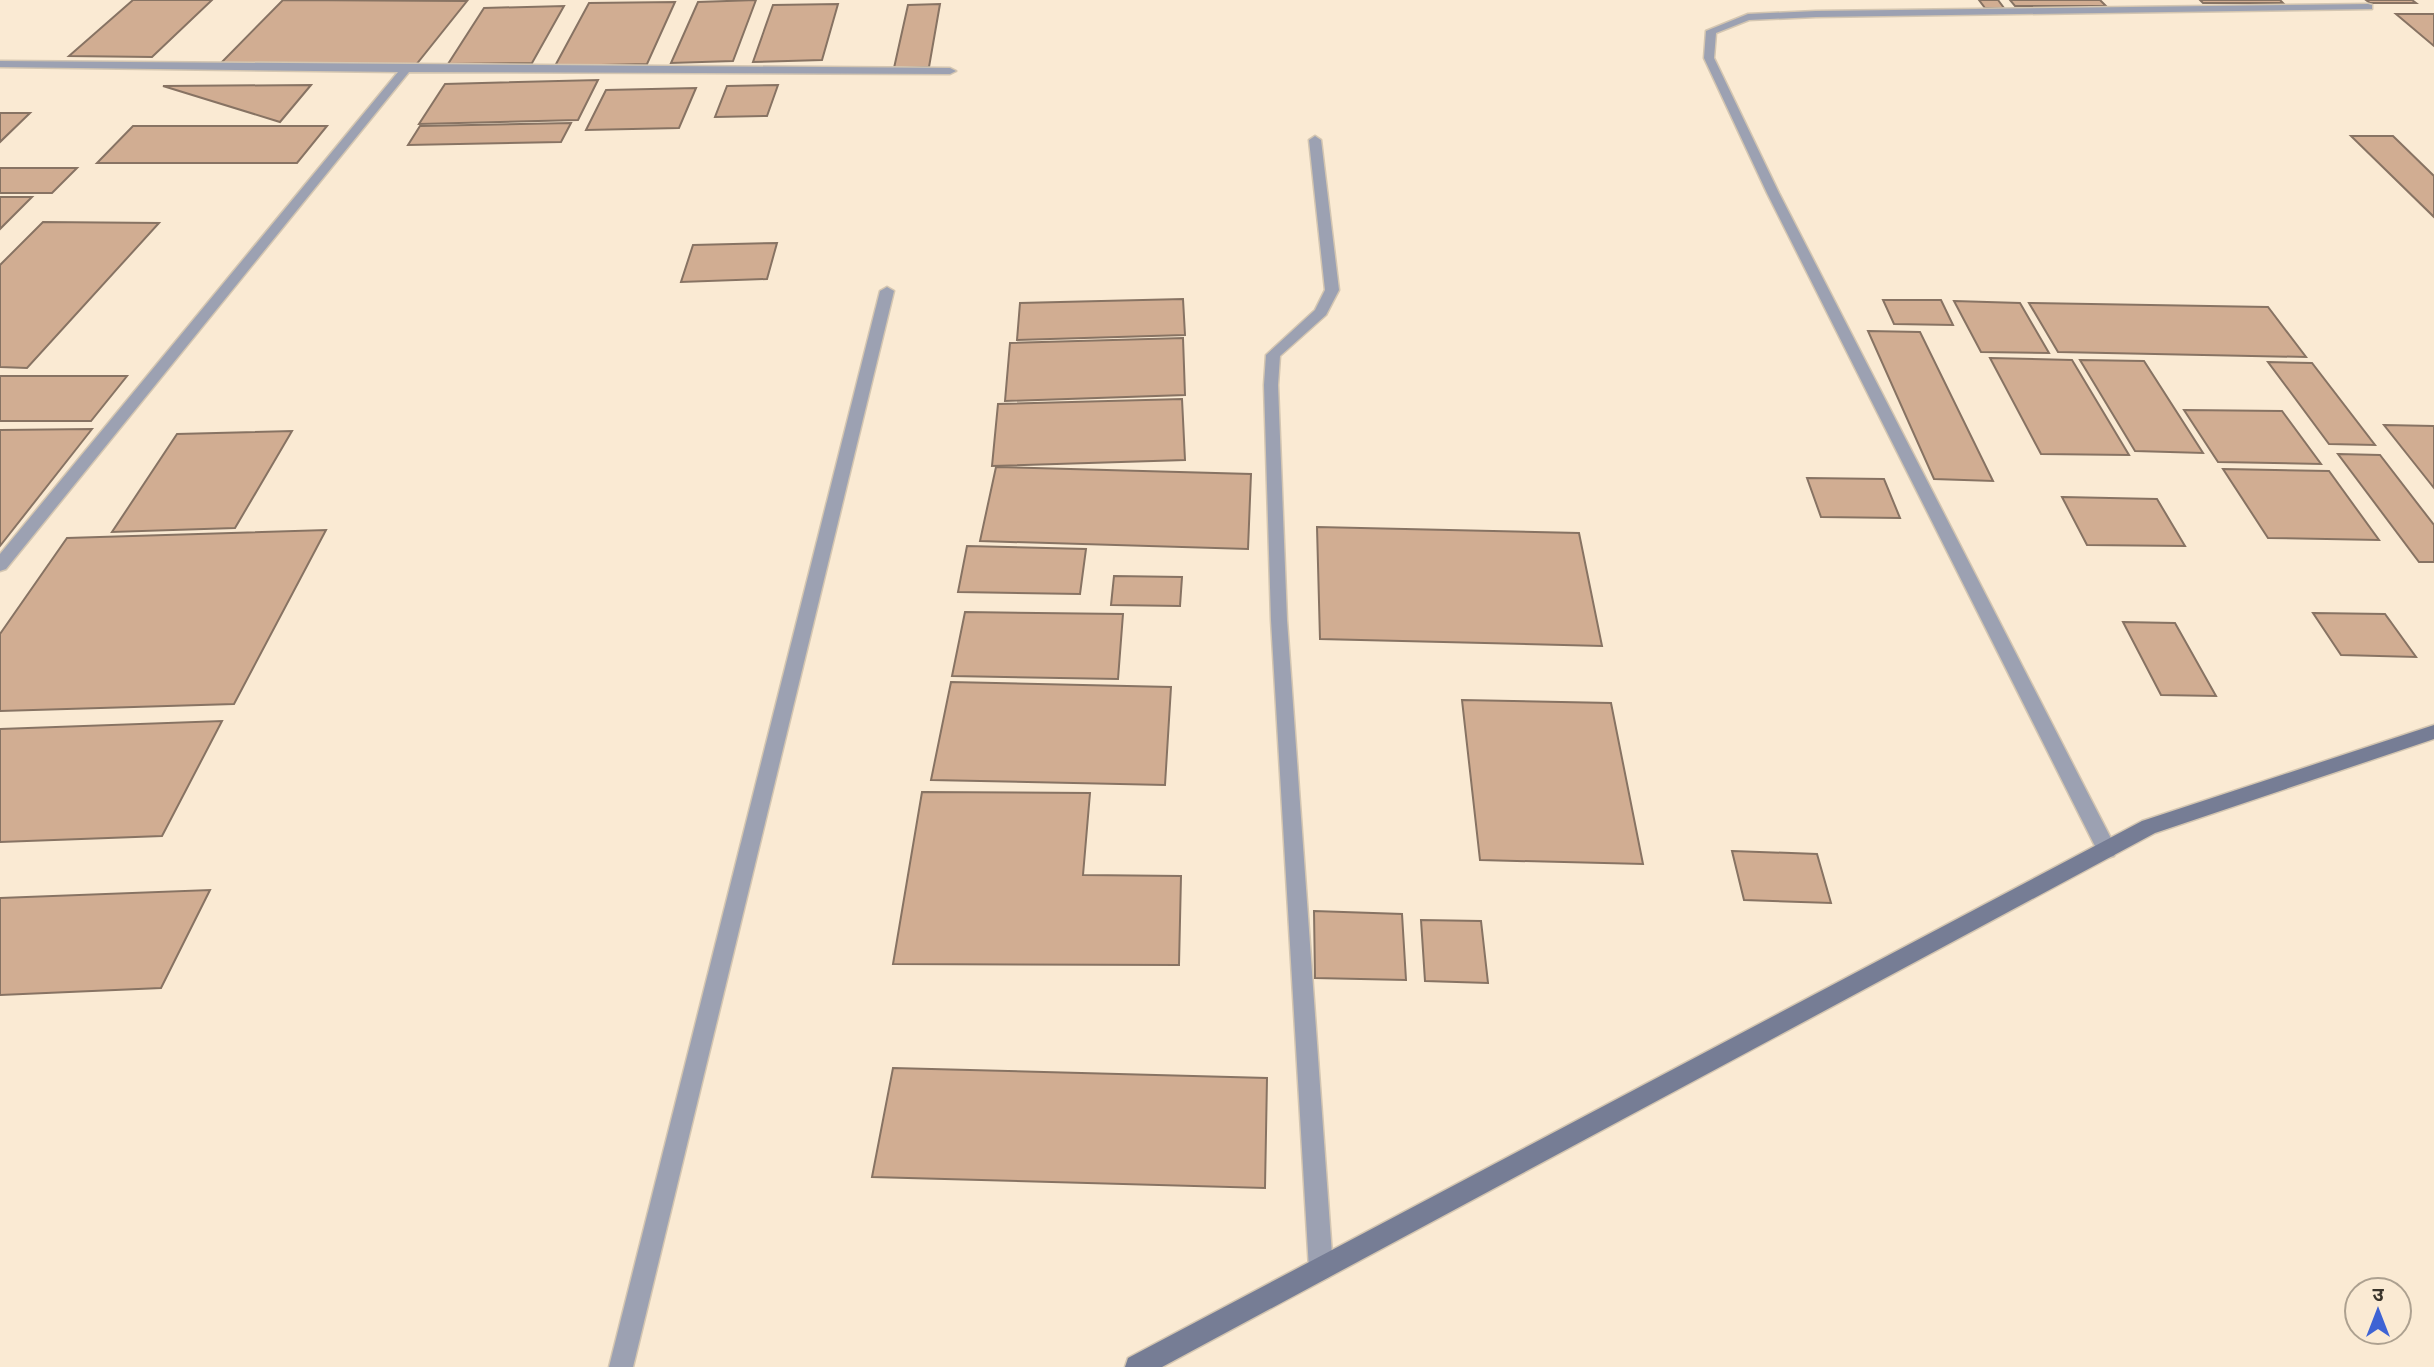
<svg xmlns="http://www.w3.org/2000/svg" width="2434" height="1367" viewBox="0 0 2434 1367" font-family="'Nunito Sans','Noto Sans Devanagari',sans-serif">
<rect width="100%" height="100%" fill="#faead3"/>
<g fill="#d1ad92" stroke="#877363" stroke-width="2">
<polygon points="133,0 212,0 152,57 69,56"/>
<polygon points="283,0 467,1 415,66 218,66"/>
<polygon points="756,0 733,61 671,63 698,2"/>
<polygon points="1979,0 1998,0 2004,8 1985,8"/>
<polygon points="2010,0 2100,0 2106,6 2015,6"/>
<polygon points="2200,0 2280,0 2283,3 2203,3"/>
<polygon points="2366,0 2412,0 2416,3 2370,3"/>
<polygon points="675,2 647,64 555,66 589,3"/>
<polygon points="838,4 822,60 753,62 773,5"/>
<polygon points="940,4 929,67 894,68 908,5"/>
<polygon points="564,6 532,63 448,64 484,8"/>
<polygon points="2396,14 2434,14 2434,46"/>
<polygon points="598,80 578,120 419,124 445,84"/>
<polygon points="311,85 280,122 163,86"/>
<polygon points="778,85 767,116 715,117 727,86"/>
<polygon points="696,88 679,128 586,130 606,90"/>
<polygon points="0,113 30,113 0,142"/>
<polygon points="571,123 561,142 408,145 420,126"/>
<polygon points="133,126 327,126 297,163 97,163"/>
<polygon points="2351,136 2393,136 2434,176 2434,217"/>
<polygon points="0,168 77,168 52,193 0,193"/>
<polygon points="0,197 32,197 0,229"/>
<polygon points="43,222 159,223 27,368 0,367 0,265"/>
<polygon points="777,243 767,279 681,282 693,245"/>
<polygon points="1183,299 1185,335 1017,340 1020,303"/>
<polygon points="1883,300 1941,300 1953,325 1894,324"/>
<polygon points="1954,301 2020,303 2049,353 1981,352"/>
<polygon points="2029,303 2268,307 2306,357 2058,352"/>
<polygon points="1868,331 1920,332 1993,481 1934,479"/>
<polygon points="1183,338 1185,395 1005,401 1010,343"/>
<polygon points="1990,358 2072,360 2129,455 2041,454"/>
<polygon points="2080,360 2144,361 2203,453 2135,451"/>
<polygon points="2268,362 2312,363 2375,445 2329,444"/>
<polygon points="0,376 127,376 91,421 0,421"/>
<polygon points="1182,399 1185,460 992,466 998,404"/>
<polygon points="2184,410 2282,411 2321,464 2218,462"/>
<polygon points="2384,425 2434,426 2434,488"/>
<polygon points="92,429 0,546 0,430"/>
<polygon points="292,431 235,528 112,532 177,434"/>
<polygon points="2338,454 2380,455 2434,525 2434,562 2419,562"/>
<polygon points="996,467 1251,474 1248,549 980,541"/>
<polygon points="2223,469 2329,471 2379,540 2268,538"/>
<polygon points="1807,478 1884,479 1900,518 1821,517"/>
<polygon points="2062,497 2157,499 2185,546 2087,545"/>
<polygon points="1317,527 1579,533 1602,646 1320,639"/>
<polygon points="326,530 234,704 0,711 0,634 67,538"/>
<polygon points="967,546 1086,549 1080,594 958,592"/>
<polygon points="1114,576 1182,577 1180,606 1111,605"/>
<polygon points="965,612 1123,614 1118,679 952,676"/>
<polygon points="2313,613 2385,614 2416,657 2341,655"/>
<polygon points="2123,622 2175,623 2216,696 2161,695"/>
<polygon points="951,682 1171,687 1165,785 931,780"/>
<polygon points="1462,700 1611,703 1643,864 1480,860"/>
<polygon points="222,721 162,836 0,842 0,729"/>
<polygon points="922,792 1090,793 1083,875 1181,876 1179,965 893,964"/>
<polygon points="1732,851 1817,854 1831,903 1744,900"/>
<polygon points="210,890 161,988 0,995 0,898"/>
<polygon points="1314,911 1402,914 1406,980 1315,978"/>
<polygon points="1421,920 1481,921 1488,983 1425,981"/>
<polygon points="893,1068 1267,1078 1265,1188 872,1177"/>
</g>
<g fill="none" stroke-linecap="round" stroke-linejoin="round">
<g stroke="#d4c6b1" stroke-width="3">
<g id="lane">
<polygon points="2368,4 2372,5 2372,9 1816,17 1749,20 1716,33 1714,58 1779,193 2117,850 2114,856 2107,858 2100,856 1767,193 1704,58 1706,31 1748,14 1816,11"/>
<polygon points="0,61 950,68 956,71 950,74 409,72 6,569 0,571 0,554 398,72 0,67"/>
<polygon points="887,287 894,291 633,1367 609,1367 880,291"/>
</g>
</g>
<g stroke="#d4c6b1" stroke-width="3">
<polygon id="street" points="1315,136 1321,140 1339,290 1326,315 1280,356 1278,385 1287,620 1333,1269 1329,1277 1321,1281 1313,1277 1309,1269 1271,620 1264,385 1266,355 1315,310 1325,290 1309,140"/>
</g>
<g stroke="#d4c6b1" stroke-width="3">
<polygon id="secondary" points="2434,725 2434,739 2155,833 1162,1367 1125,1367 1128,1358 2142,821"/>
</g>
<use href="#lane" fill="#9ca1b2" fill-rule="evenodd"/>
<use href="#street" fill="#9ca1b2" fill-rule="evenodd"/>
<use href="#secondary" fill="#767d95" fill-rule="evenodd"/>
</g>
<g transform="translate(2378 1311)"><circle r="33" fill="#faead3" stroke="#ada190" stroke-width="2"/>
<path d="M0-5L12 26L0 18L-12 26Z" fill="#3e63d4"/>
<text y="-10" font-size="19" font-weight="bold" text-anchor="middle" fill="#3a342b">उ</text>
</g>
</svg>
